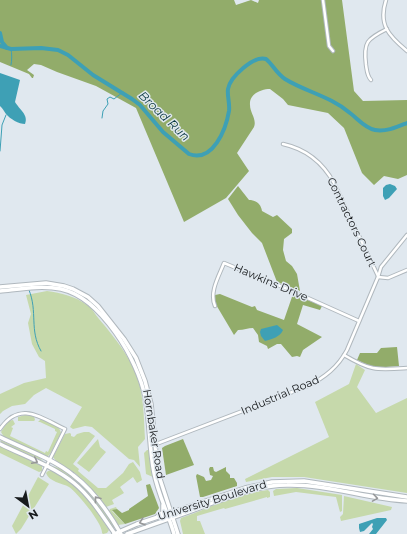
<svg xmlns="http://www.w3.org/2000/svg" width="407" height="534" viewBox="0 0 407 534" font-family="Montserrat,sans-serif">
<rect width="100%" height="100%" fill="#e0e8ef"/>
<g fill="#c6d9ab">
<path d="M47 291C61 293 75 296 87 305 92 308 95 314 99 319 116 339 134 361 140 387 144 404 144 422 145 439L138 447 140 467 134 460 129 459 92 427 85 426 73 429 70 427 82 407 46 388 34 395 25 404 12 406 3 411 0 414V394L24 383 46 378 45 361 39 357 32 344 28 323 31 314 26 295Z"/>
<polygon points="356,364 365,370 357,387 376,413 407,398 407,493 304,477 272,477 246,482 245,479 329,437 315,402 349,384"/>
<polygon points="25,415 34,416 35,420 34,421 18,421 18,417"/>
<path d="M41 419C48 421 60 425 61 433L50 454 47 457 4 437 1 432 8 421 13 420 15 424 11 427 13 428 10 436 45 453 46 451 48 452 57 432 55 431V429L40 422H38Z"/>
<path d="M84 432H89L95 436 73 464 79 469 78 471 98 488H106L123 473 129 464 133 462 140 472 142 480 137 483 133 477 120 487 124 493 112 500 114 504 106 507C97 494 88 484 76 474 69 468 58 465 53 457L65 434 70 433 71 434V436L74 437 77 434Z"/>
<polygon points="98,439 100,447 106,452 89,472 77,463"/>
<polygon points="0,440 39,457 43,461 2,443"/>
<polygon points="0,445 42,466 42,471 39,472 0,453"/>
<polygon points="147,450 149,450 153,477 146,474 144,453"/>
<path d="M52 466C77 471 101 506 115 526L114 528H113L84 490Z"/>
<path d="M48 471C53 470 56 473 60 475 82 488 95 509 109 530L107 533 103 534 102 533C103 524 77 492 69 487 62 483 49 482 46 473Z"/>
<polygon points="38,477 49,484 21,529 16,534 12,526"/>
<polygon points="297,488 342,495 342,511 340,512 336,497 296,492 274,496 273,491 276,489"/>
<path d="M268 490 270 492V497L267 498V497L225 509 224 508 197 516V521H200L205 534H183L180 521 181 518C209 508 238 494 268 490Z"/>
<polygon points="344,496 392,507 391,510 341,521 340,517 343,514"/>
<polygon points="116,507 117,509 112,511 125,524 118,525 109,511 110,509"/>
</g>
<g fill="#92ac6a">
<path d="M0 0H234L236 5 251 0 258 3 259 0H342L354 91 363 101 407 100V175L398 179 384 176 374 185 362 173 344 128 328 113 288 105 283 99 270 89C261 89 249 94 250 105 250 113 257 119 254 127L237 153 249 171 226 198 184 222 136 108 96 86 57 72 41 65 34 64 27 70 34 75 33 78H32L29 74 0 62Z"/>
<path d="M238 186 249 200C256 200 261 204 262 211L273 217 277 215 292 229V233L284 239 283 250 286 261 292 266 297 274 300 291 277 282 262 243 252 233 238 215 228 199Z"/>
<path d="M220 294 252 307 255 306 257 310 284 320 293 294 322 306 320 310 303 305 297 324 322 337 303 350 300 357 297 356 292 357 281 344H277L268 349 267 346 259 342 258 335 253 328C248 328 244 330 238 330L234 335 215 303V295Z"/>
<polygon points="397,347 399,366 374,368 357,360 360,353 377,353 381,348"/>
<polygon points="183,439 194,465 166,475 162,448 165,446"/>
<polygon points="210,467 213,467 214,471 216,472 226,467 226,471 230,475 230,478 234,478 237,483 237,486 203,497 200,497 196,476 197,474 204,477 206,481 211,480 213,476 210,475 209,469"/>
<polygon points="150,484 159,508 155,514 125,524 112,510 117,509 122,513 129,510 129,509 148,496 146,485"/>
</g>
<g fill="#3ea0b5">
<path d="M0 73 20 80 15 102C19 109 29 115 25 124 19 124 10 119 6 114 4 111 3 109 0 106Z"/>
<polygon points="390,184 395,186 397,189 389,198 385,200 383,196 383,188 386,185"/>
<path d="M277 325 283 330C280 337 272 339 265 341L261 336 260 332 261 329Z"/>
<polygon points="377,518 386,518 387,520 376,534 369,534 373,529 372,527 373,524 372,523 364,531 360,532 359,528 359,524"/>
</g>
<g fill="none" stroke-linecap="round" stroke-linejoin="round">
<g stroke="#3ea0b5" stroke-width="1">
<path d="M11 65C12 61 12 53 11 49"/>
<polyline points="102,118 103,111 108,104 107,99 110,97 114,99 123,92"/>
<polyline points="0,151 2,125 6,115"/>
<path d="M29 290C38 312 29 330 41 351"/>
</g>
<g stroke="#3ea0b5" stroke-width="4">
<polyline points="0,33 2,42 7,48"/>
<path d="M0 46 11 49 41 48 58 50 68 55 93 75 132 99 140 105 163 132 189 154C213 163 226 129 229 111 230 103 227 96 228 89 230 77 254 55 266 59 273 65 277 74 285 79 306 92 330 96 350 113 358 119 365 128 375 130 386 132 397 127 407 123"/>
</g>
<g stroke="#b0b8be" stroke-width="4.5">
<g id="street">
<polyline points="323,0 329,46 333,51"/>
<path d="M386 0C378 25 389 36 407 51"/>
<path d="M371 80C367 76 367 71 366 65 363 42 367 39 387 29"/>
<path d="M283 144C306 149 323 163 334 183L378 276"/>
<polyline points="378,277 388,278 407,270"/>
<path d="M215 306C209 292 219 276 224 263L290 290 359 321"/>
<path d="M344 355C371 371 376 370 407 368"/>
<path d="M0 429C20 400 41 418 65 429L42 475"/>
<path d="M151 446 308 386C325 377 338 367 347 350L378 277 381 267 407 235"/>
</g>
</g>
<g stroke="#b0b8be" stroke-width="5.5">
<g id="secondary">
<polyline points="0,287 46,283 64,286 73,289 88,297 98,306 124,339 136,358 145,381 151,404 158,473 178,534"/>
<path d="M0 291C20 289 41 285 61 289 101 298 138 360 145 397 150 422 149 448 154 473 158 494 168 513 174 534"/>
<path d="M0 437C24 449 52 458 73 475 93 490 109 513 121 534"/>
<path d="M0 444C24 456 53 466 74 483 91 497 103 517 115 534"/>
<polyline points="158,516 163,512 163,505"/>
<polyline points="114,534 137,524 245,488 272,482 304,481 407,497"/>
<path d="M127 534C154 524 181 515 207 505 233 496 259 485 287 485 327 484 367 499 407 501"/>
</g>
</g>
<use href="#street" stroke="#fff" stroke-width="2.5"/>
<use href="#secondary" stroke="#fff" stroke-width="3.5"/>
</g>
<defs><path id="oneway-chevron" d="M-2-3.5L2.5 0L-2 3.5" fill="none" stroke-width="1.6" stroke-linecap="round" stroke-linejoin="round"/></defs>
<g stroke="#979899">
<use href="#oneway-chevron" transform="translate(35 461) rotate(26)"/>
<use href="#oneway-chevron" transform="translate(375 498) rotate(9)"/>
<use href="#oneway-chevron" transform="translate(97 499) rotate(-128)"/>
<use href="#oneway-chevron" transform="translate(142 522) rotate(161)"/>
</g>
<g text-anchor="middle" stroke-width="3" stroke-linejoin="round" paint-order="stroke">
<g font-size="11" fill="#181b1d" stroke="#e0e8ef">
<text transform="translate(352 222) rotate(64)" y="4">Contractors Court</text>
<text transform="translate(271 282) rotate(23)" y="4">Hawkins Drive</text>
<text transform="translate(280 395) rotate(-23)" y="4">Industrial Road</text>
<text transform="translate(154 434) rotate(81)" y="4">Hornbaker Road</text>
<text transform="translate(212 500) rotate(-17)" y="4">University Boulevard</text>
</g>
<g font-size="12" font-style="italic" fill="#0a3942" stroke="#e0e8ef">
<text transform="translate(164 116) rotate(44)" y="4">Broad Run</text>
</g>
</g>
<g transform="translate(28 506) rotate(148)" stroke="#e0e8ef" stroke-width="3" paint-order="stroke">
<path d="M0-3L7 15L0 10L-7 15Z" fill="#181b1d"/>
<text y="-6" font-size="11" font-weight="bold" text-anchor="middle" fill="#181b1d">N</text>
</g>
</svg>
